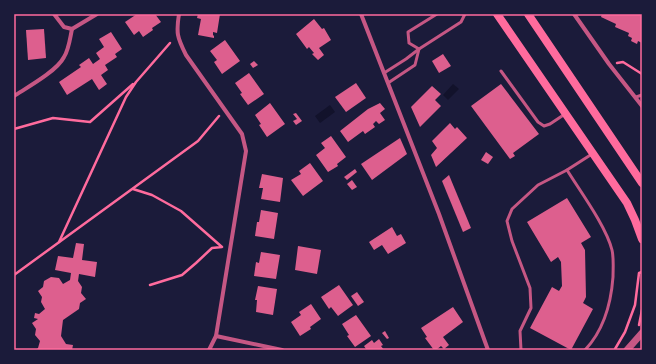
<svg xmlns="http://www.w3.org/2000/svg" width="656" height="364" viewBox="0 0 656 364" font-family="'Work Sans',sans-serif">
<rect width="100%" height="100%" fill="#1b1b3a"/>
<g fill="#12122b">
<polygon points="453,84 459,89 448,100 443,95"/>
<polygon points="330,105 335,112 320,123 315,116"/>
</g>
<g fill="#dd5f8e">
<polygon points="137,14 155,14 161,22 152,28 153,30 143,37 139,31 134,35 125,22"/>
<polygon points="198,14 220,14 217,33 213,32 213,35 214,36 214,38 198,35 201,19 197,18"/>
<polygon points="602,14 642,14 642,43 638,41 637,44 631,41 632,38 628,36 629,33 615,27 616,24 601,17"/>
<polygon points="314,19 322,29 324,28 331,40 319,48 324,55 318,60 312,54 314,53 309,47 307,49 296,34"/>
<polygon points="44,29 46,58 28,60 26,30"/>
<polygon points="111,32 122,49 115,54 117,57 105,65 108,70 101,75 107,84 99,90 92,79 67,95 59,82 81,67 79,65 89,58 93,64 100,59 96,53 104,47 99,39"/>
<polygon points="225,40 240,61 222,74 214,62 217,60 210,51"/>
<polygon points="443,54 451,66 439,73 432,61"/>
<polygon points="254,61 258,65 253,68 250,64"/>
<polygon points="249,73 264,94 248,105 240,94 242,93 235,83"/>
<polygon points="356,83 366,98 346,112 335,97"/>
<polygon points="501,84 539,134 513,153 515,156 510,159 471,106"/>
<polygon points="432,86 441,94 435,100 441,106 420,127 411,107"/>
<polygon points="270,103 285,124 267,137 259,125 261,124 255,115"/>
<polygon points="380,103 385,109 380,113 385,120 379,124 376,121 373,124 375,127 365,134 363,131 348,142 340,131 368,109"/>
<polygon points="296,113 302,121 296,125 293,121 297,119 293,114"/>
<polygon points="450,123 455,129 457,127 467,138 436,167 431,155 437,148 432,141"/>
<polygon points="331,136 346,157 337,164 338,166 328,172 316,155 325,148 321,143"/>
<polygon points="400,138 407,154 372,180 361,164"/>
<polygon points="486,152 493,157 488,164 481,160"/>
<polygon points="310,163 323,181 303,196 291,180 301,174 299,171"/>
<polygon points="355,169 357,172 347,180 344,177"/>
<polygon points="262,174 283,178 280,202 261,199 263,188 259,188"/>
<polygon points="449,175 471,228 463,232 442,181"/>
<polygon points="352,180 357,187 352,190 347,184"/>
<polygon points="567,198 591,237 581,243 585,250 586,297 583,303 593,309 571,350 530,328 552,287 559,291 562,286 561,262 558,257 551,262 527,222"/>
<polygon points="261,210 278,213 274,239 255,236 257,222 259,222"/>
<polygon points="392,227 397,236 401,234 406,243 388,254 382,245 374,250 369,242"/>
<polygon points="76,243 84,244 82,260 97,262 95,277 79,274 78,281 82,287 81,293 86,299 80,303 79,309 63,320 61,336 66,344 73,345 72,350 36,350 38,348 40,341 35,335 36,329 32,323 38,319 34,318 35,313 39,314 45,309 41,302 42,297 38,291 43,287 44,281 51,277 59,278 63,284 70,280 71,273 55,270 58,256 73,258"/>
<polygon points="298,246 321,250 317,274 295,270"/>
<polygon points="261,252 280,255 276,279 254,276 256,262 259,263"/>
<polygon points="339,285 353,305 338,316 331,307 329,309 321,297"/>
<polygon points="258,286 277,289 273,315 256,312 257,300 255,300"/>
<polygon points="357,292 364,302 358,306 351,296"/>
<polygon points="311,304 321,319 310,327 311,329 300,336 291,322 301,315 299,312"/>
<polygon points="453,307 463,322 443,337 449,345 444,349 441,346 436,350 434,350 425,338 427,337 421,328"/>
<polygon points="356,315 371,336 355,347 347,336 349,335 342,324"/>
<polygon points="385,331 389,338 387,339 382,333"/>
<polygon points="379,339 383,345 381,346 384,350 364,350 366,349 364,346 372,340 374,343"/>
</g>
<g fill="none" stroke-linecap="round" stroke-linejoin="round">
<g stroke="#ff6b9d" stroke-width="2.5">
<polyline points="617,63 623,62 642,74"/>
<polyline points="14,129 53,118 90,122 133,84"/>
<polyline points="133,189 152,195 181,211 222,247 212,248 196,263 182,275 150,285"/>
<polyline points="59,242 126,97 136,82 170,43"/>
<polyline points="14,275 198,141 219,116"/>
<polyline points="639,325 642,310"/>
<polyline points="616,350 615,349 625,332 635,305 639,273 642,272"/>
</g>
<g stroke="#c65784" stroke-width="3">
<polyline points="501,71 538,122 544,126 550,124 565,114"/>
<polyline points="384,73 406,59 419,49 461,22 465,14"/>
<polyline points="388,83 415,65 419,49 409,43 408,32 437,14"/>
<polyline points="636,97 642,95"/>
<path d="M567 170C580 191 606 226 612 250 614 259 613 268 613 277 611 304 604 330 585 350"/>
<polyline points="521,350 520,331 531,308 530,288 512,241 507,221 512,209 538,185 567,170 592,154"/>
</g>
<g stroke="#c65784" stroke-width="4">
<polyline points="54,14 64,27 72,29 97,14"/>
<path d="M179 14C176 33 177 37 186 55L242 134 246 151 216 336 209 350"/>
<polyline points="361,14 439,214 488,350"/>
<polyline points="574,14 609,64 642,106"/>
<path d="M14 96C28 87 57 71 64 57 69 49 70 38 72 29"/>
<polyline points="216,336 282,350"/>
</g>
<polyline stroke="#c65784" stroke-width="7" points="627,350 642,333"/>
<g stroke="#ff6b9d" stroke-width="8">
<polyline points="497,14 627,203 635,220 642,239"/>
<polyline points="528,14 642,183"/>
</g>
</g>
<rect width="656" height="364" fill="none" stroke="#1b1b3a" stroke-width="30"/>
<rect x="15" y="15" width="626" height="334" fill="none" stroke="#ff6b9d" stroke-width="1.5"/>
</svg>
